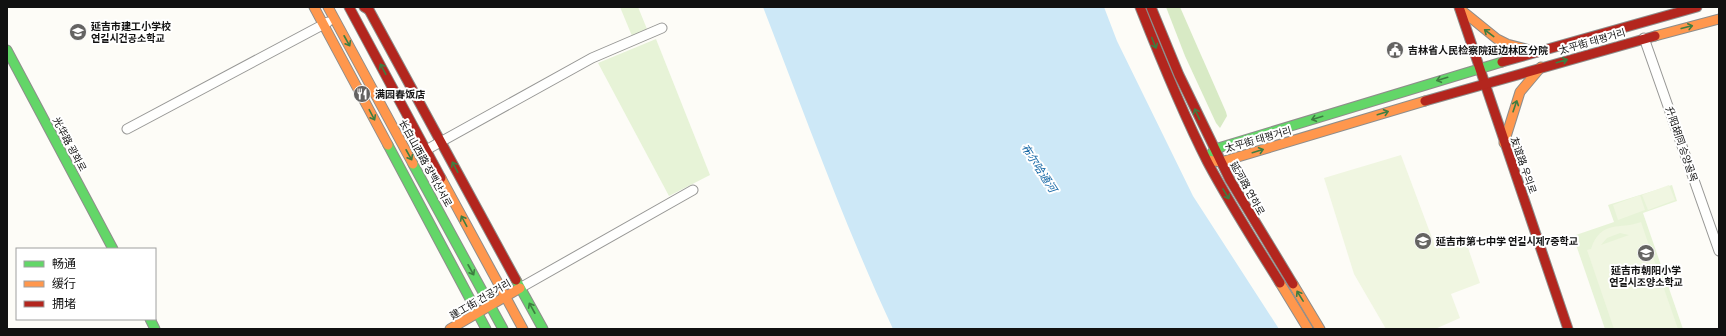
<svg xmlns="http://www.w3.org/2000/svg" width="1726" height="336" viewBox="0 0 1726 336" font-family="Literata,'Noto Sans SC','Noto Sans KR',serif">
<rect width="100%" height="100%" fill="#fdfcf7"/>
<g fill="#e7f3d7">
<polygon points="620,7 638,7 647,29 632,36"/>
<polygon points="656,39 710,175 669,196 598,63"/>
<polygon points="1672,185 1677,201 1643,213 1683,329 1605,329 1573,236 1614,222 1608,205"/>
</g>
<polygon fill="#d8eac5" points="1166,7 1180,7 1226,112 1227,116 1220,128 1216,123 1185,56"/>
<g fill="#f0f6e1" fill-rule="evenodd">
<polygon points="1401,155 1435,246 1464,236 1480,283 1451,294 1460,318 1435,329 1386,329 1354,274 1324,178"/>
<polygon points="1669,185 1675,200 1648,210 1642,195"/>
<polygon points="1640,195 1645,210 1618,220 1613,205"/>
<path d="M1641 222 1644 231 1678 329H1614L1587 250 1591 249C1601 219 1620 230 1641 222ZM1620 233 1629 235 1601 245 1607 238Z"/>
</g>
<path fill="#cde8f7" d="M763 7H1104L1117 41 1193 196 1279 329H893C844 224 805 115 763 7Z"/>
<g fill="none" stroke-linecap="round" stroke-linejoin="round">
<g stroke="#979795" stroke-width="11">
<g id="street">
<polyline points="1644,38 1719,251"/>
<polyline points="127,129 328,22"/>
<polyline points="426,150 592,58 662,28"/>
<polyline points="520,288 693,190"/>
</g>
</g>
<g stroke="#8e8d8b" stroke-width="11">
<g id="fast">
<polyline points="7,50 113,249"/>
<polyline points="388,145 486,329"/>
<polyline points="1207,160 1215,149 1502,62"/>
<polyline points="413,164 503,329"/>
<polyline points="516,280 543,329"/>
<polyline points="150,319 155,329"/>
</g>
</g>
<g stroke="#8e8d8b" stroke-width="11">
<g id="slow">
<polyline points="314,7 388,145"/>
<polyline points="328,7 413,164"/>
<polyline points="1460,9 1497,39 1507,44 1537,52"/>
<polyline points="1655,36 1719,19"/>
<polyline points="1504,143 1520,92 1541,67"/>
<polyline points="1207,160 1221,162 1425,101"/>
<polyline points="441,178 523,329"/>
<polyline points="1280,283 1308,329"/>
<polyline points="1293,284 1320,329"/>
<polyline points="450,329 520,288"/>
</g>
</g>
<g stroke="#8e8d8b" stroke-width="11">
<g id="jam">
<polyline points="349,7 441,178"/>
<polyline points="364,7 369,10"/>
<path d="M1140 7C1161 60 1182 112 1208 163 1230 204 1255 243 1280 283"/>
<polyline points="1151,7 1179,75 1230,180 1293,284"/>
<polyline points="1459,7 1568,329"/>
<polyline points="369,10 516,280"/>
<polyline points="1502,62 1697,7"/>
<polyline points="1425,101 1655,36"/>
</g>
</g>
<use href="#street" stroke="#fffffe" stroke-width="9"/>
<use href="#fast" stroke="#63d668" stroke-width="9"/>
<use href="#slow" stroke="#ff974d" stroke-width="9"/>
<use href="#jam" stroke="#b3261e" stroke-width="9"/>
</g>
<defs><path id="oneway-shaft" d="M-6 0H5M1.5-3L5.5 0L1.5 3" fill="none" stroke-width="1.6" stroke-linecap="round" stroke-linejoin="round"/></defs>
<g stroke="#3e7d41">
<use href="#oneway-shaft" transform="translate(1687 27) rotate(-14)"/>
<use href="#oneway-shaft" transform="translate(1489 33) rotate(-143)"/>
<use href="#oneway-shaft" transform="translate(347 41) rotate(61)"/>
<use href="#oneway-shaft" transform="translate(1154 43) rotate(68)"/>
<use href="#oneway-shaft" transform="translate(1562 61) rotate(-16)"/>
<use href="#oneway-shaft" transform="translate(383 69) rotate(-118)"/>
<use href="#oneway-shaft" transform="translate(1442 79) rotate(163)"/>
<use href="#oneway-shaft" transform="translate(1515 106) rotate(-71)"/>
<use href="#oneway-shaft" transform="translate(1383 113) rotate(-17)"/>
<use href="#oneway-shaft" transform="translate(1197 114) rotate(-115)"/>
<use href="#oneway-shaft" transform="translate(372 115) rotate(62)"/>
<use href="#oneway-shaft" transform="translate(1317 118) rotate(163)"/>
<use href="#oneway-shaft" transform="translate(1258 151) rotate(-17)"/>
<use href="#oneway-shaft" transform="translate(409 155) rotate(61)"/>
<use href="#oneway-shaft" transform="translate(455 167) rotate(-118)"/>
<use href="#oneway-shaft" transform="translate(1226 194) rotate(59)"/>
<use href="#oneway-shaft" transform="translate(464 221) rotate(-118)"/>
<use href="#oneway-shaft" transform="translate(471 270) rotate(61)"/>
<use href="#oneway-shaft" transform="translate(1300 296) rotate(-122)"/>
<use href="#oneway-shaft" transform="translate(532 308) rotate(-119)"/>
</g>
<defs>
<g id="school-disc" transform="scale(0.9)"><circle r="9.5" fill="#646362" stroke="#fff"/><path d="M0-5L7-2L0 1L-7-2ZM-4 1L0 2.5L4 1V4Q0 6-4 4Z" fill="#fff"/></g>
<g id="civic-disc" transform="scale(0.9)"><circle r="9.5" fill="#646362" stroke="#fff"/><path d="M-.6-6.5H3V-4.5H.6V-3L4-1V1h2V6H-6V1h2V-1L-.6-3ZM-1.2 2.5V6h2.4V2.5Z" fill="#fff"/></g>
<g id="restaurant-disc" transform="scale(0.9)"><circle r="9.5" fill="#646362" stroke="#fff"/><path d="M-5-6h1v4h1v-4h1v4h1v-4h1v5L-1.5 .5V6h-2V.5L-5-1ZM5-6V6H3V1.5H1.5Q1.5-4 5-6Z" fill="#fff"/></g>
</defs>
<g fill-rule="evenodd">
<use href="#school-disc" x="78" y="32"/>
<use href="#civic-disc" x="1395" y="50"/>
<use href="#restaurant-disc" x="362" y="94"/>
<use href="#school-disc" x="1423" y="241"/>
<use href="#school-disc" x="1646" y="253"/>
</g>
<g text-anchor="middle" stroke-width="4" stroke-linejoin="round" paint-order="stroke">
<g font-size="10" font-weight="bold" fill="#111" stroke="#fff" text-anchor="start">
<text x="91" y="30">延吉市建工小学校<tspan x="91" dy="12">연길시건공소학교</tspan></text>
<text x="1408" y="54">吉林省人民检察院延边林区分院</text>
<text x="375" y="98">满园春饭店</text>
<text x="1436" y="245">延吉市第七中学 연길시제7중학교</text>
<text x="1646" y="274" text-anchor="middle">延吉市朝阳小学<tspan x="1646" dy="12">연길시조양소학교</tspan></text>
</g>
<g font-size="10" fill="#111" stroke="#fff">
<text transform="translate(1592 41) rotate(-16)" y="4">太平街 태평거리</text>
<text transform="translate(1258 139) rotate(-16)" y="4">太平街 태평거리</text>
<text transform="translate(70 144) rotate(62)" y="4">光华路 광화로</text>
<text transform="translate(1682 144) rotate(71)" y="4">升阳胡同 승양골목</text>
<text transform="translate(426 163) rotate(61)" y="4">长白山西路 장백산서로</text>
<text transform="translate(1524 165) rotate(71)" y="4">友谊路 우의로</text>
<text transform="translate(1248 188) rotate(61)" y="4">延河路 연하로</text>
<text transform="translate(480 299) rotate(-30)" y="4">建工街 건공거리</text>
</g>
<g font-size="11" font-style="italic" fill="#1768a6" stroke="#fff">
<text transform="translate(1039 168) rotate(57)" y="4">布尔哈通河</text>
</g>
</g>
<rect width="1726" height="336" fill="none" stroke="#111111" stroke-width="16"/>
<rect x="16" y="248" width="140" height="72" fill="#ffffff" stroke="#a0a0a0"/>
<rect x="24" y="261" width="20" height="6" fill="#63d668" stroke="#a0a0a0"/>
<text x="52" y="268" font-size="12" fill="#111111">畅通</text>
<rect x="24" y="281" width="20" height="6" fill="#ff974d" stroke="#a0a0a0"/>
<text x="52" y="288" font-size="12" fill="#111111">缓行</text>
<rect x="24" y="301" width="20" height="6" fill="#b3261e" stroke="#a0a0a0"/>
<text x="52" y="308" font-size="12" fill="#111111">拥堵</text>
</svg>
